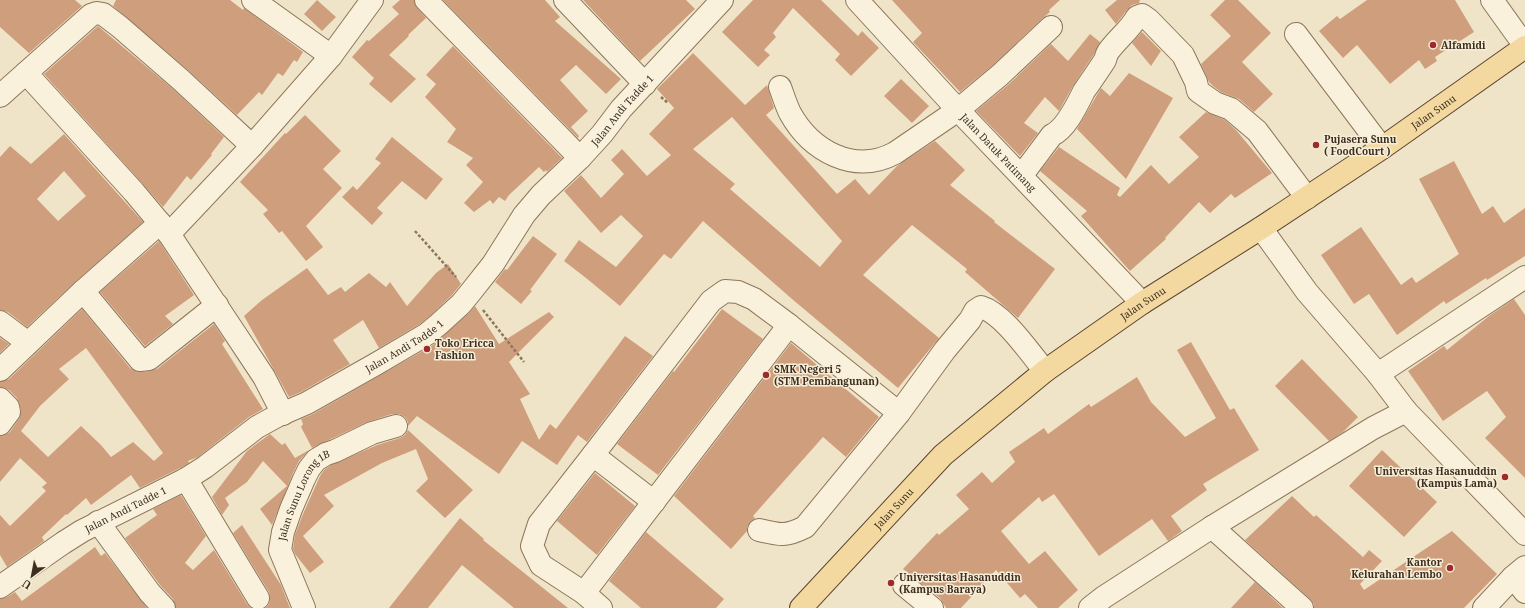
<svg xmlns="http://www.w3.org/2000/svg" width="1525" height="608" viewBox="0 0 1525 608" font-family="'Noto Serif',serif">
<rect width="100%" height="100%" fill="#f0e4c8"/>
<g fill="#cf9f7d" fill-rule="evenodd">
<polygon points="0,0 75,0 82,6 29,53 0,27"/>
<polygon points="116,0 230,0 243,10 244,8 303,52 297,62 294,60 283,76 278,73 262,95 259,92 237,115 189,71 113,6"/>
<polygon points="317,0 336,17 322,31 304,14"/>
<polygon points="400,0 414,0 417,8 426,18 408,35 409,36 389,55 416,79 391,103 369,84 374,78 352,57 367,40 369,41 399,14 392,7"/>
<polygon points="443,0 545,0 560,17 555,21 621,79 606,94 576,65 560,80 588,111 571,127 579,136 578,138"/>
<polygon points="583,0 686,0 695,9 640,61"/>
<polygon points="753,0 821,0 858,36 862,31 879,48 851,76 835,60 840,54 793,8 773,33 776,37 764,50 770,55 758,67 722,32"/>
<polygon points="892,0 1060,0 1049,10 1050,12 1045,16 992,66 960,92 913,42 922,33"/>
<polygon points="1117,0 1140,0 1139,3 1132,5 1127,10 1116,24 1105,10"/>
<polygon points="1225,0 1238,0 1271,33 1242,62 1273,94 1254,112 1239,99 1221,92 1213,86 1209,82 1201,64 1231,36 1210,15"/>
<polygon points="1367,0 1455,0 1474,32 1435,57 1437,61 1425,69 1419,60 1390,84 1357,45 1343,58 1319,31 1337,16 1340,19"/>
<polygon points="98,26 173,89 224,137 211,154 212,155 191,180 187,176 163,207 143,184 44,74"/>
<polygon points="1142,32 1161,51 1151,66 1132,43"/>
<polygon points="1090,34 1100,42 1094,54 1074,84 1059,111 1045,97 1024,123 1038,133 1020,156 976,111 1009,84 1051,44 1068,61"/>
<polygon points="453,46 562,158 547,172 546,170 544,172 539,167 509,195 505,201 499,197 493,204 490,200 474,212 464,203 483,182 466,165 473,158 447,142 456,129 425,97 436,84 426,75"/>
<path d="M693 53 745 105 767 85 774 108 766 115 837 194 855 179 869 195 897 166 935 141 965 170 950 185 995 221 994 222 1055 269 1018 318 965 272 967 269 912 225 863 275 939 338 898 388 792 299 703 221 671 259 664 254 620 306 586 278 564 261 579 240 616 267 643 236 621 215 601 233 564 191 581 175 601 198 624 174 611 160 622 149 647 176 671 155 649 134 674 108 657 89ZM732 117 842 241 820 267 730 189 735 184 693 149Z"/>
<polygon points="1129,73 1173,98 1126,179 1077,129 1101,88 1110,96"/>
<polygon points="901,79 929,106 912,123 884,96"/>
<polygon points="1206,112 1225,120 1236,130 1272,173 1235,198 1231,194 1210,213 1199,202 1165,238 1166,239 1130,271 1081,216 1087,211 1040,171 1059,147 1120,188 1117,195 1120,197 1151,165 1169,184 1199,157 1179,137"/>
<polygon points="305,115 341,151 323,169 342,188 306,226 323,247 306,261 282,231 279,233 263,214 268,210 240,182 285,133 286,134"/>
<path d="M64 134 143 222 75 282 27 327 8 312 0 310V157L10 146 31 164ZM64 171 86 196 58 221 37 199Z"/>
<polygon points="392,137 443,179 426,200 402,181 377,208 383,213 372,225 342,197 353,186 357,190 381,163 375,159"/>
<polygon points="1454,161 1482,214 1493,206 1504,223 1525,208 1525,256 1487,280 1486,278 1446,304 1444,301 1397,335 1369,294 1354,304 1321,255 1361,227 1401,285 1412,277 1416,283 1459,254 1419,179"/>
<polygon points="533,236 557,254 530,290 532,291 521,304 495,282 505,269 507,270"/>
<polygon points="159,241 194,295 165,316 173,324 145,346 100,292"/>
<polygon points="448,264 461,284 452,295 431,315 420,324 379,348 363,320 333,340 350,364 301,392 289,397 244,316 262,300 307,268 328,295 341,287 345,292 369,273 386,287 390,282 407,306 436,273"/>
<polygon points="1514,299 1525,315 1525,478 1485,438 1506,417 1487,391 1443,421 1408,371 1444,346 1447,350 1489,316"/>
<polygon points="475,306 499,344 549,312 554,317 509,362 530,394 520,399 539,440 550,424 556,429 625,336 653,356 587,442 578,435 557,465 522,441 499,474 417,416 408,426 408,422 405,417 399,414 392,414 367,422 312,448 301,427 303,424 301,419 313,414 433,345 469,313"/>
<path d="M82 309 130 368 135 371 141 372 150 371 157 369 214 324 225 341 222 344 263 409 249 417 198 457 188 461 189 463 180 468 140 488 131 475 91 505 86 498 67 515 66 514 42 537 44 541 7 567 0 555V515L10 526 46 491 42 487 47 483 20 458 0 482V436L5 435 10 432 19 419 21 410 17 398 9 390 0 387V382L9 379ZM86 348 163 453 154 461 133 442 111 457 101 445 81 426 48 457 21 431 40 406 69 379 59 369Z"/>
<polygon points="722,309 763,339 658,475 617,444 673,371 674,372"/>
<polygon points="0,338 9,344 0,353"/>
<polygon points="1191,342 1230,410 1234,408 1259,450 1203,484 1207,490 1171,516 1182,531 1168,541 1152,519 1099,556 1054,494 1042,502 1039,497 1001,531 1029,564 1045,551 1078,590 1058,608 1038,608 1025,594 1020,598 996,570 961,608 946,608 940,598 903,569 937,533 939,535 969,509 956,495 982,472 992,483 1015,462 1009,452 1044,428 1048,434 1089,404 1091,407 1137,377 1151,402 1185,437 1216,418 1177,350"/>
<polygon points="791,343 879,417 846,457 823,437 753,516 755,518 750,522 747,527 747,531 731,549 674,496"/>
<polygon points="1302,359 1358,417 1343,432 1329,441 1275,386"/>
<polygon points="408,430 473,490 445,518 416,491 428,479 416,449 382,463 324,495 334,506 303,536 324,562 310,573 295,554 293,549 295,535 303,514 320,476 324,470 331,465 377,445 400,438 405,435"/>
<polygon points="270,434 282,445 285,443 295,458 309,450 299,461 293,473 272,525 260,509 287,486 263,461 247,482 225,498 229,505 222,515 212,497 247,451"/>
<polygon points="1382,450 1437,502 1404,537 1349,486"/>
<polygon points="595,473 635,506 597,555 557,521"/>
<polygon points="181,495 206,536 185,563 193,570 214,550 247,604 251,608 176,608 173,599 160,585 125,538 157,515 153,509"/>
<polygon points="1292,496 1314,517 1316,515 1363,557 1369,550 1382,561 1360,584 1364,590 1452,531 1497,574 1464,608 1314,608 1314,604 1310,599 1245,540"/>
<polygon points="460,518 484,539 483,540 568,608 514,608 462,565 428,608 389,608"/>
<polygon points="242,525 281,585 290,608 265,608 269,604 270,598 269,592 233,533"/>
<polygon points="646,532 724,599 716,608 641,608 609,581"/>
<polygon points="95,547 101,556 105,553 147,608 0,608 0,599 7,597 15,592 22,601"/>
<polygon points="1255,582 1283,608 1231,608"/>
</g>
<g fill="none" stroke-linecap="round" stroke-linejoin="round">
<g stroke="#8d765c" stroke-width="24">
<g id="minor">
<polyline points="253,0 331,56"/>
<polyline points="426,0 580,158"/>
<polyline points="565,0 645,84"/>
<path id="s1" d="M857 0 958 110 1142 303"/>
<polyline points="1492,0 1525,46"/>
<polyline points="1296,34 1382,148"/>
<polyline points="26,73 134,192 169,234 264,377 283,414"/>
<path d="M780 87C783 95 786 105 790 113 811 151 854 175 895 153L958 110 1000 75 1051 27"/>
<polyline points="0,96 91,15 97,13 103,14 120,27 181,80 252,146"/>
<path d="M1022 175 1052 135C1066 129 1077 105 1084 91 1091 81 1098 71 1105 60 1106 58 1106 55 1108 52 1117 39 1129 31 1137 17L1142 15 1149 20 1183 55 1196 82 1198 91 1215 103 1231 109 1257 131 1307 198"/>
<polyline points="1261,228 1307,292 1378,374 1406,411 1525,534"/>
<polyline points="169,234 252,146 331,56 372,0"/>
<polyline points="83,291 140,360 149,359 217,305"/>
<polyline points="0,322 28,343"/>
<polyline points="0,370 83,291 160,223"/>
<polyline points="1378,374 1525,277"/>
<polyline points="0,399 8,407 9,412 0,424"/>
<polyline points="593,455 654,502"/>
<polyline points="186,479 258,598"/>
<polyline points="98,522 150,593 164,608"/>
<polyline points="1212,527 1302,608"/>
<path d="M759 530C780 535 785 537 805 527L899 413 945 350 970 320 975 311 981 307C1004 314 1029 352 1045 371"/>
<polyline points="1513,577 1525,592"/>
<polyline points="904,585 932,608"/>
<path id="s2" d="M0 587 63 543 82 531 186 479 205 467 257 427 277 416 307 403 376 364 427 334 439 324 461 304 470 293 493 264 524 215 541 195 580 158 602 134 621 109 722 0"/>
<polyline points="584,593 789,325"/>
<path id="s3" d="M304 608 280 550 283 532 291 509 304 479 309 469 316 460 326 454 335 451 372 433 396 426"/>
<polyline points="601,608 584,593 541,565 532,546 539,524 593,455 711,301 725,291 738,292 754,299 789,325 899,413"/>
<polyline points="1090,608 1104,597 1212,527 1373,428 1406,411"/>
<polyline points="1484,608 1513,577 1525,567"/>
</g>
</g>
<g stroke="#5b4430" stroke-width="24">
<g id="major">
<path id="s4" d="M801 608 943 455 1045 371 1142 303 1261 228 1382 148 1525 47"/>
</g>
</g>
<g stroke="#8d765c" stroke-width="2.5" stroke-dasharray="3 2" stroke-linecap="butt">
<polyline points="661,97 668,103"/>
<polyline points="415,231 456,277"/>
<polyline points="483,310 524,362"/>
</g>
<use href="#minor" stroke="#faf1dc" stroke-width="22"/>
<use href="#major" stroke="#f3d9a0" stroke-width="22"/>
</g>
<g fill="#9e2a2b" stroke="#f7eed8" stroke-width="1.5">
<circle cx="1433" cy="45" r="4"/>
<circle cx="1316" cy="145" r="4"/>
<circle cx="427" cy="349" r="4"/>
<circle cx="766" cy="375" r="4"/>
<circle cx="1505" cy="477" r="4"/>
<circle cx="1450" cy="568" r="4"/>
<circle cx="891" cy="583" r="4"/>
</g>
<g text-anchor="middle" stroke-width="3" stroke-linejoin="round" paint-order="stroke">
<g font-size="10" font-weight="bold" fill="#3d2e20" stroke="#f7eed8" text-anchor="start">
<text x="1441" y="49">Alfamidi</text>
<text x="1324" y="143">Pujasera Sunu<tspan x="1324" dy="12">( FoodCourt )</tspan></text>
<text x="435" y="347">Toko Ericca<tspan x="435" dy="12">Fashion</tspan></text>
<text x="774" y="373">SMK Negeri 5<tspan x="774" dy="12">(STM Pembangunan)</tspan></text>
<text x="1497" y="475" text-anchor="end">Universitas Hasanuddin<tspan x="1497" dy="12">(Kampus Lama)</tspan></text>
<text x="1442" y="566" text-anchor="end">Kantor<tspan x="1442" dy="12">Kelurahan Lembo</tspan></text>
<text x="899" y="581">Universitas Hasanuddin<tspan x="899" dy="12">(Kampus Baraya)</tspan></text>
</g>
<g font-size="10" fill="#3d2e20" stroke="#f7eed8">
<text dy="4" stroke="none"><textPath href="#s2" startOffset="796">Jalan Andi Tadde 1</textPath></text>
<text dy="4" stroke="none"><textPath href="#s4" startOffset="808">Jalan Sunu</textPath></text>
<text dy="4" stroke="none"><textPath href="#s1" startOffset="208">Jalan Datuk Patimang</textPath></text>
<text dy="4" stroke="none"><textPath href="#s4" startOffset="460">Jalan Sunu</textPath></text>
<text dy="4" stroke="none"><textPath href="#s2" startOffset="472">Jalan Andi Tadde 1</textPath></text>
<text dy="4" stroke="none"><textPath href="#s3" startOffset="124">Jalan Sunu Lorong 1B</textPath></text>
<text dy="4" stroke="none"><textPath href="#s4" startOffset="136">Jalan Sunu</textPath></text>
<text dy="4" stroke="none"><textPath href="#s2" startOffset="148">Jalan Andi Tadde 1</textPath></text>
</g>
</g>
<g transform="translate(32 576) rotate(212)" stroke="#f7eed8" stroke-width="3" paint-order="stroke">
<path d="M0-3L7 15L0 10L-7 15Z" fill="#3d2e20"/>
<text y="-6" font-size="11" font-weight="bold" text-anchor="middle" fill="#3d2e20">U</text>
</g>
</svg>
